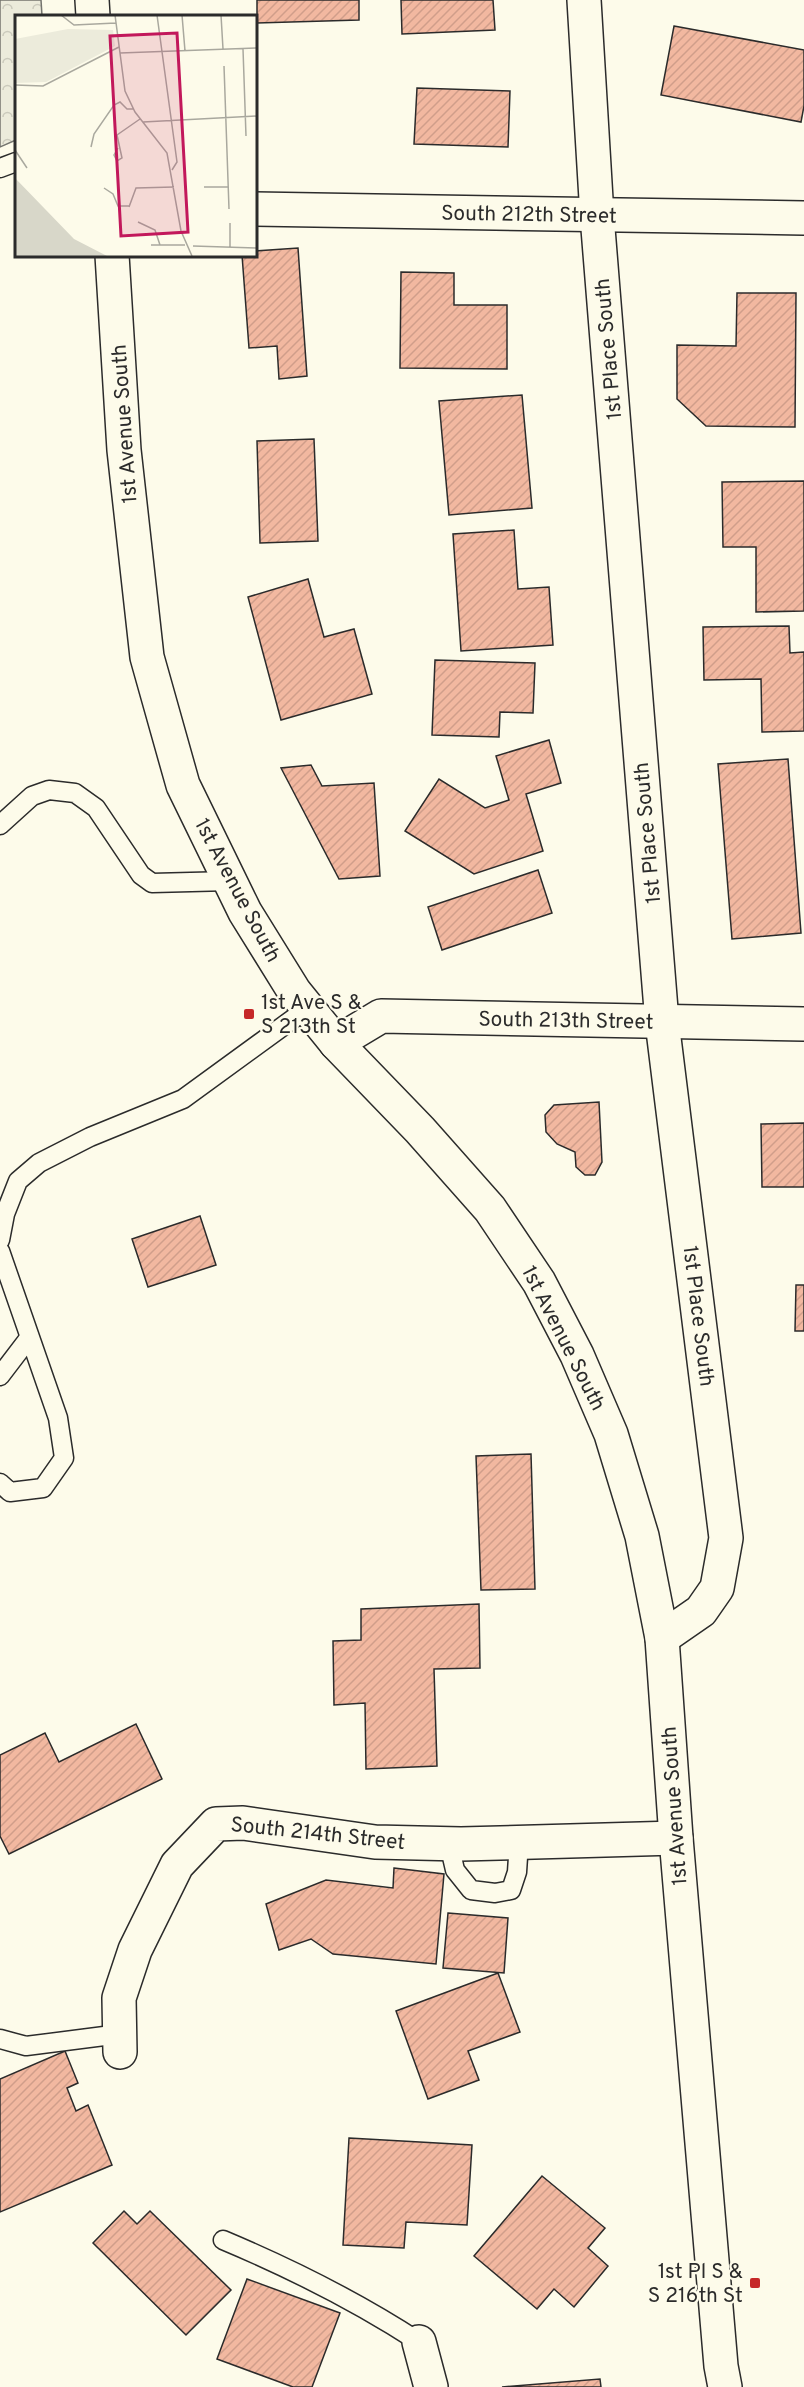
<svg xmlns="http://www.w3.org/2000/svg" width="804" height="2387" viewBox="0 0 804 2387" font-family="Overpass,sans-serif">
<defs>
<pattern id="forest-crowns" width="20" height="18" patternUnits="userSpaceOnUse" patternTransform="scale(1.5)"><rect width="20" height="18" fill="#ecebdb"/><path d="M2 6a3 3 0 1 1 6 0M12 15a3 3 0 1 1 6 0" fill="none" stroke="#cbcabc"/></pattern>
<pattern id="building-hatch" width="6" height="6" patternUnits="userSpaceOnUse" patternTransform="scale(1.5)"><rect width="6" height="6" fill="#f2b8a0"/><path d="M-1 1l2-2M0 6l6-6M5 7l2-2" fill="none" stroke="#d09e8a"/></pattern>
</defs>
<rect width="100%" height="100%" fill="#fdfbea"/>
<polygon fill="url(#forest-crowns)" stroke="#74746e" stroke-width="1.5" points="0,0 41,0 42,16 16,16 16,140 0,147"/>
<g fill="url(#building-hatch)" stroke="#2b2b2b" stroke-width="1.5">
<polygon points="257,0 359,0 359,20 257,23"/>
<polygon points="401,0 493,0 495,30 402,34"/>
<polygon points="674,26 804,50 804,106 801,122 661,95"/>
<polygon points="417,88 510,91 508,147 414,144"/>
<polygon points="298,248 307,376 279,379 277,346 249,348 242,255 255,255 255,251"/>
<polygon points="401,272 454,273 454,305 507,305 507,369 400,368"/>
<polygon points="737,293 796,293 795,427 706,426 677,399 677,345 736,346"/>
<polygon points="522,395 532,508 449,515 439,401"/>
<polygon points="314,439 318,541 260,543 257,441"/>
<polygon points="804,481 804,611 756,612 756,547 723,547 722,482"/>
<polygon points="514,530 518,589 549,587 553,645 461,651 453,534"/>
<polygon points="308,579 324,637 354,629 372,694 281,720 248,597"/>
<polygon points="789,626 790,653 804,652 804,731 762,732 761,679 704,680 703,627"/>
<polygon points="435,660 535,663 533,713 500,712 499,737 432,735"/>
<polygon points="549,740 561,783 526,794 543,851 474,874 405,831 439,779 485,808 509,800 496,756"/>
<polygon points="788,759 801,933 732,939 718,764"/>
<polygon points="311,765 322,786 374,783 380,876 339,879 281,768"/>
<polygon points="538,870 552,913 442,950 428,907"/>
<polygon points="599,1102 602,1162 595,1175 585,1175 576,1167 575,1152 557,1144 546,1132 545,1115 554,1105"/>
<polygon points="804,1123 804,1187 762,1187 761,1124"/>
<polygon points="200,1216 216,1265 148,1287 132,1239"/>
<polygon points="796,1285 804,1285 804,1331 795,1331"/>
<polygon points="531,1454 535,1589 481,1590 476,1456"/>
<polygon points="479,1604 480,1668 434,1669 437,1766 366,1769 365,1703 334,1705 333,1641 361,1640 361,1609"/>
<polygon points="136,1724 162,1779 9,1854 0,1836 0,1755 45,1733 59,1762"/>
<polygon points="394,1868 444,1874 436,1964 333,1954 311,1939 279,1950 266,1904 326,1880 393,1888"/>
<polygon points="448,1913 508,1918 504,1973 443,1968"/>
<polygon points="498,1973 520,2032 468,2051 479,2080 428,2099 396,2011"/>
<polygon points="65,2051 78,2083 67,2088 76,2111 88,2105 112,2165 0,2212 0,2079"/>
<polygon points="349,2138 472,2145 467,2225 406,2222 404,2248 343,2245"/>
<polygon points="542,2176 605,2228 588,2248 608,2266 574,2307 554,2289 537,2309 474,2256"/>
<polygon points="124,2211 137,2224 150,2211 231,2290 186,2335 93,2243"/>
<polygon points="247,2279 340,2313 312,2387 293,2387 217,2359"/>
<polygon points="600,2379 601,2387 502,2387"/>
</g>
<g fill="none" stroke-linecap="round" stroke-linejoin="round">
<g stroke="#2b2b2b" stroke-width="21">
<g id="service">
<polyline points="0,168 16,162"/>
<polyline points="0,825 32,796 49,790 75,793 96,808 141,875 152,883 230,881"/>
<polyline points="0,1240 5,1214 18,1181 39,1163 90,1137 183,1099 308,1008"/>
<polyline points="0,1251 58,1418 64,1458 43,1488 10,1492 0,1483"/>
<polyline points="0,1376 29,1338"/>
<polyline points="449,1844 455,1870 471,1890 495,1893 511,1890 517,1872 519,1842"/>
<polyline points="0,2039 26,2046 120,2034"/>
<path d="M223 2240C292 2269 356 2301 419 2342"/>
</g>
</g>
<g stroke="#2b2b2b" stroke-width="36">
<g id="minor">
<polyline points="584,0 597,216 662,1022 726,1538 717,1588 701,1611 662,1638"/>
<polyline points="255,209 804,218"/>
<polyline points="336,1043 381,1016 804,1024"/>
<polyline points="120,2052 119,1998 135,1950 177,1865 216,1824 243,1823 375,1842 461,1844 676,1838"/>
<polyline points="419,2342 431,2387"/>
</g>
</g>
<g stroke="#2b2b2b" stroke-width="36">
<g id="primary">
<polyline points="92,0 93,16"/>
<polyline points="112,255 124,450 147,657 183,785 245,912 294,991 336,1043 420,1130 490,1209 539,1282 577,1355 611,1434 642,1536 662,1638 676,1838 721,2366 725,2387"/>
</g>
</g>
<use href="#service" stroke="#fdfbea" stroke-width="18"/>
<use href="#minor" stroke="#fdfbea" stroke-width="33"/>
<use href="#primary" stroke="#fdfbea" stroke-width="33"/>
</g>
<g fill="#c62828" stroke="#fdfbea" stroke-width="2">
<rect x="243" y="1008" width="12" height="12" rx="3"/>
<rect x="749" y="2277" width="12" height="12" rx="3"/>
</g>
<g text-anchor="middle" stroke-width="4.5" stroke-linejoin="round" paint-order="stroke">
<g font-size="21" fill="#2b2b2b" stroke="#fdfbea">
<text transform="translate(529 214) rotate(1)" y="7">South 212th Street</text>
<text transform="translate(608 349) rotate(-95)" y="7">1st Place South</text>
<text transform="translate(124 424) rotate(-94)" y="7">1st Avenue South</text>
<text transform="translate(647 833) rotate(-95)" y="7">1st Place South</text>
<text transform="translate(238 890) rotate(62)" y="7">1st Avenue South</text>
<text transform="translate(566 1020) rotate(1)" y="7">South 213th Street</text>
<text transform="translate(699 1316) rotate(83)" y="7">1st Place South</text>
<text transform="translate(564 1338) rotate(63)" y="7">1st Avenue South</text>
<text transform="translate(674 1806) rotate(-94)" y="7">1st Avenue South</text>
<text transform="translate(318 1833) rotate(6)" y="7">South 214th Street</text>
</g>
<g font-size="21" fill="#2b2b2b" stroke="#fdfbea" text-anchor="start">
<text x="261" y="1009">1st Ave S &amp;<tspan x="261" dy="24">S 213th St</tspan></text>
<text x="743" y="2278" text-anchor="end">1st Pl S &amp;<tspan x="743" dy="24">S 216th St</tspan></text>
</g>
</g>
<g transform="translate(15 15)">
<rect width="242" height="242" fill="#fdfbea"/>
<path d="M53 14 98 15 100 31 31 67 0 68V24Z" fill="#ecebdb"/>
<path d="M0 163 59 224 92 241H0Z" fill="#d8d7c9"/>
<path fill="none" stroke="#a9a89e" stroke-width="1.5" d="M46 0 59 10 101 8M100 0 110 76 120 97 152 138 166 216 177 241M142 0 162 147 157 155M167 0 170 36M206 0 208 34M228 34 231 121M105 38 242 33M209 51 214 194M0 70 28 71 104 32M128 107 242 101M76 132 79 119 99 90 105 87 112 94H118M103 133 99 140 102 146 107 143 102 120 125 104M0 135 12 153M189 172H213M89 173 98 179 103 191H114M114 192 121 173 159 172M123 207 140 215 145 230M136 230H170M178 231 242 233M215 232V208"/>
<path fill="#c2185b" fill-opacity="0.15" stroke="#c2185b" stroke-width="3" d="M162 18 173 217 106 221 95 21Z"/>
<rect width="242" height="242" fill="none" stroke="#2b2b2b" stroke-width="3"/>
</g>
</svg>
